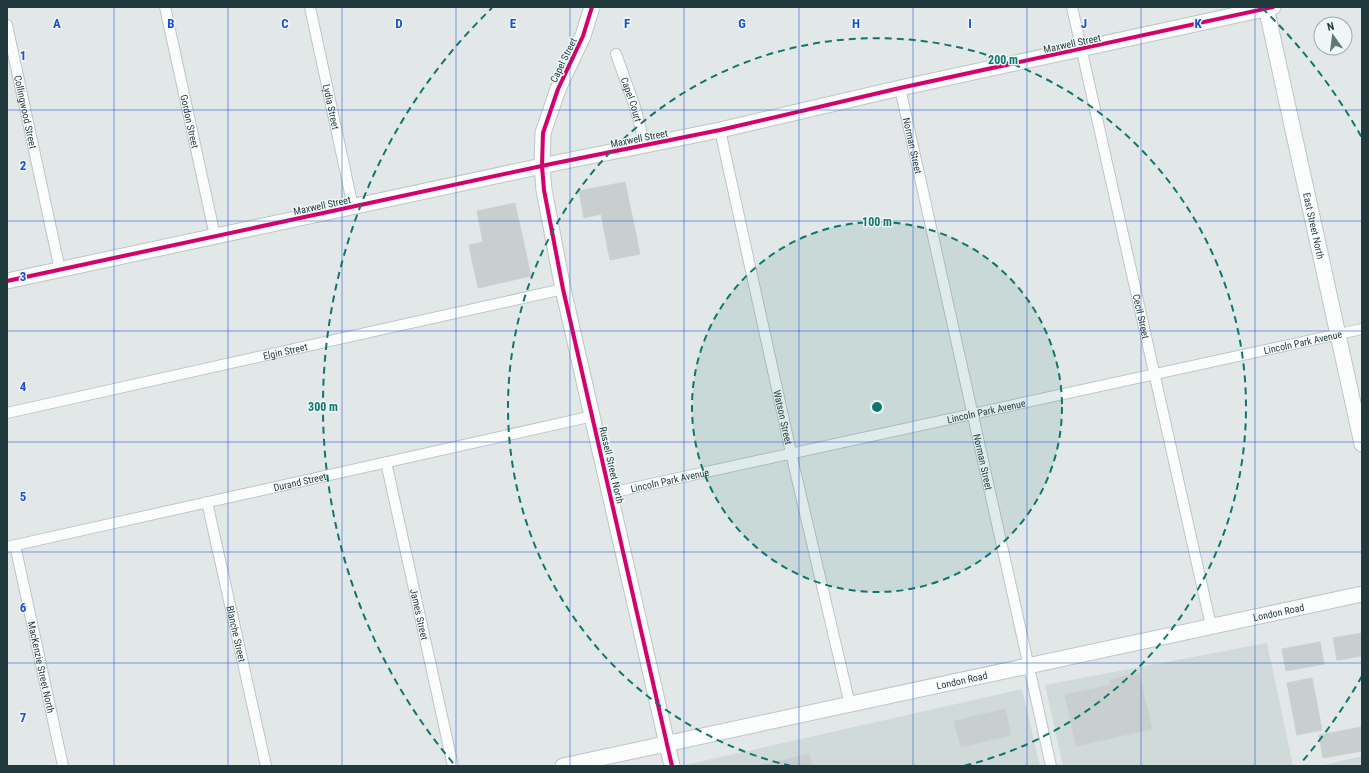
<svg xmlns="http://www.w3.org/2000/svg" width="1369" height="773" viewBox="0 0 1369 773" font-family="'Roboto Condensed',sans-serif">
<rect width="100%" height="100%" fill="#e2e8e8"/>
<g fill="#cfdad9">
<polygon points="1267,643 1293,766 1063,766 1045,685"/>
<polygon points="1022,689 1040,766 678,766 694,763"/>
<polygon points="1362,756 1362,766 1320,766"/>
</g>
<g fill="#c9cfce" stroke="#cbd1d1">
<polygon points="625,182 640,254 610,260 601,214 584,218 579,191"/>
<polygon points="515,203 531,276 478,288 469,245 483,242 477,211"/>
<polygon points="1362,633 1362,656 1337,660 1333,638"/>
<polygon points="1320,642 1324,664 1286,671 1282,649"/>
<polygon points="1139,673 1152,729 1076,746 1065,695 1111,685 1110,680"/>
<polygon points="1312,678 1322,730 1297,735 1287,683"/>
<polygon points="1005,709 1011,735 961,747 954,721"/>
<polygon points="1362,727 1362,751 1323,758 1319,735"/>
<polygon points="809,754 812,766 756,766"/>
</g>
<g fill="none" stroke-linecap="round" stroke-linejoin="round">
<g stroke="#bfc5c5" stroke-width="12">
<g id="street">
<path id="s1" d="M165 7 215 236"/>
<path id="s2" d="M310 7 353 207"/>
<path id="s3" d="M1072 7 1211 626"/>
<path id="s4" d="M7 25 60 270"/>
<path id="s5" d="M616 54 635 107 645 145"/>
<path id="s6" d="M900 88 1051 766"/>
<path id="s7" d="M720 130 794 466 850 705"/>
<path id="s8" d="M7 413 563 289"/>
<path id="s9" d="M386 462 453 766"/>
<path id="s10" d="M610 493 1362 329"/>
<path id="s11" d="M207 502 266 766"/>
<path id="s12" d="M15 545 63 766"/>
<path id="s13" d="M7 547 593 416"/>
</g>
</g>
<g stroke="#bdc6c6" stroke-width="17">
<g id="secondary">
<polyline points="592,7 583,36 558,89 543,133 542,166 544,190 563,289 672,766"/>
<path id="s14" d="M1266 7 1362 444"/>
<polyline points="7,281 551,164 720,130 900,88 1273,7"/>
<path id="s15" d="M563 766 1362 594"/>
</g>
</g>
<use href="#street" stroke="#fbfcfc" stroke-width="10"/>
<use href="#secondary" stroke="#fbfcfc" stroke-width="15"/>
<g stroke="#eff7f6" stroke-width="6">
<g id="cycleway">
<polyline points="592,7 583,36 558,89 543,133 542,166 544,190 563,289 672,766"/>
<polyline points="7,281 551,164 720,130 900,88 1273,7"/>
</g>
</g>
<use href="#cycleway" stroke="#d6006c" stroke-width="4"/>
</g>
<path fill="none" stroke="#1d4ed8" stroke-width="1" stroke-opacity="0.55" d="M114 7V766M228 7V766M342 7V766M456 7V766M570 7V766M684 7V766M799 7V766M913 7V766M1027 7V766M1141 7V766M1255 7V766M7 110H1362M7 221H1362M7 331H1362M7 442H1362M7 552H1362M7 663H1362"/>
<circle cx="877" cy="407" r="185" fill="#0f766e" fill-opacity=".12"/>
<g fill="none" stroke="#0f766e" stroke-width="2" stroke-dasharray="7 5">
<circle cx="877" cy="407" r="185"/>
<path d="M791 766A369 369 0 1 1 963 766"/>
<path d="M1362 676A554 554 0 0 1 1301 763M453 763A554 554 0 0 1 492 8M1262 8A554 554 0 0 1 1362 138"/>
</g>
<g text-anchor="middle" stroke-width="3" stroke-linejoin="round" paint-order="stroke">
<g font-size="10" fill="#1f393c" stroke="#eff7f6">
<text transform="translate(1072 43) rotate(-12)" y="4">Maxwell Street</text>
<text transform="translate(563 60) rotate(-64)" y="4">Capel Street</text>
<text dy="4" stroke="none"><textPath href="#s5" startOffset="48">Capel Court</textPath></text>
<text dy="4" stroke="none"><textPath href="#s2" startOffset="102">Lydia Street</textPath></text>
<text dy="4" stroke="none"><textPath href="#s4" startOffset="89">Collingwood Street</textPath></text>
<text dy="4" stroke="none"><textPath href="#s1" startOffset="117">Gordon Street</textPath></text>
<text transform="translate(639 138) rotate(-11)" y="4">Maxwell Street</text>
<text dy="4" stroke="none"><textPath href="#s6" startOffset="59">Norman Street</textPath></text>
<text transform="translate(322 205) rotate(-12)" y="4">Maxwell Street</text>
<text dy="4" stroke="none"><textPath href="#s14" startOffset="224">East Street North</textPath></text>
<text dy="4" stroke="none"><textPath href="#s3" startOffset="317">Cecil Street</textPath></text>
<text dy="4" stroke="none"><textPath href="#s10" startOffset="709">Lincoln Park Avenue</textPath></text>
<text dy="4" stroke="none"><textPath href="#s8" startOffset="285">Elgin Street</textPath></text>
<text dy="4" stroke="none"><textPath href="#s10" startOffset="385">Lincoln Park Avenue</textPath></text>
<text dy="4" stroke="none"><textPath href="#s7" startOffset="294">Watson Street</textPath></text>
<text dy="4" stroke="none"><textPath href="#s6" startOffset="383">Norman Street</textPath></text>
<text transform="translate(612 465) rotate(77)" y="4">Russell Street North</text>
<text dy="4" stroke="none"><textPath href="#s10" startOffset="61">Lincoln Park Avenue</textPath></text>
<text dy="4" stroke="none"><textPath href="#s13" startOffset="300">Durand Street</textPath></text>
<text dy="4" stroke="none"><textPath href="#s15" startOffset="732">London Road</textPath></text>
<text dy="4" stroke="none"><textPath href="#s9" startOffset="156">James Street</textPath></text>
<text dy="4" stroke="none"><textPath href="#s11" startOffset="135">Blanche Street</textPath></text>
<text dy="4" stroke="none"><textPath href="#s12" startOffset="125">MacKenzie Street North</textPath></text>
<text dy="4" stroke="none"><textPath href="#s15" startOffset="408">London Road</textPath></text>
</g>
</g>
<g font-size="13" text-anchor="middle" font-weight="bold" fill="#1d4ed8" stroke="#eff7f6" stroke-width="3" stroke-linejoin="round" paint-order="stroke">
<text x="57" y="28">A</text>
<text x="171" y="28">B</text>
<text x="285" y="28">C</text>
<text x="399" y="28">D</text>
<text x="513" y="28">E</text>
<text x="627" y="28">F</text>
<text x="742" y="28">G</text>
<text x="856" y="28">H</text>
<text x="970" y="28">I</text>
<text x="1084" y="28">J</text>
<text x="1198" y="28">K</text>
<text x="23" y="60">1</text>
<text x="23" y="170">2</text>
<text x="23" y="281">3</text>
<text x="23" y="391">4</text>
<text x="23" y="501">5</text>
<text x="23" y="612">6</text>
<text x="23" y="722">7</text>
</g>
<circle cx="877" cy="407" r="6" fill="#0f766e" stroke="#eff7f6" stroke-width="2"/>
<g font-size="12" text-anchor="middle" font-weight="bold" fill="#0f766e" stroke="#eff7f6" stroke-width="3" stroke-linejoin="round" paint-order="stroke">
<text x="1003" y="64">200 m</text>
<text x="877" y="226">100 m</text>
<text x="323" y="411">300 m</text>
</g>
<rect width="1369" height="773" fill="none" stroke="#1f393c" stroke-width="16"/>
<g transform="translate(1333 36) rotate(346)"><circle r="19" fill="#eff7f6" stroke="#9cabac"/>
<path d="M0-3L7 15L0 10L-7 15Z" fill="#637678"/>
<text y="-6" font-size="11" font-weight="bold" text-anchor="middle" fill="#1f393c">N</text>
</g>
</svg>
